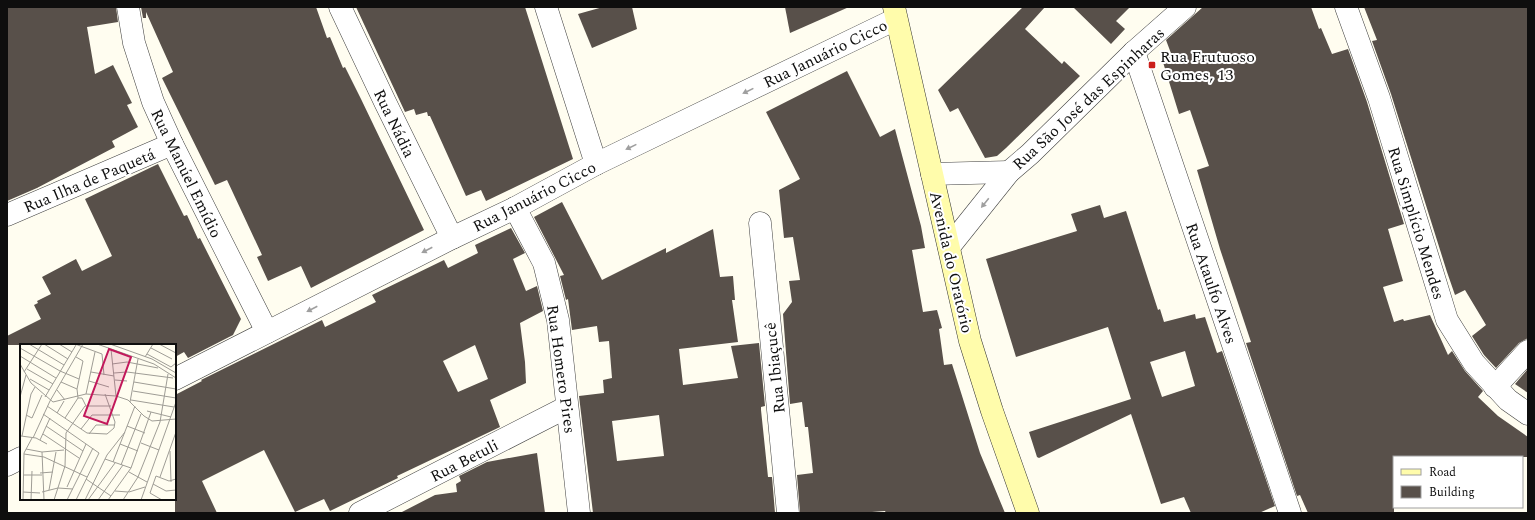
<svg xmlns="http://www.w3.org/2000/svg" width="1535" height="520" viewBox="0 0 1535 520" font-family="Spectral,serif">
<rect width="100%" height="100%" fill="#fffdf0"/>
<g fill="#58504a" fill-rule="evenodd">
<polygon points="7,7 116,7 118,22 87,27 95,74 113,65 132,103 127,105 138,127 112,141 115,147 37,188 7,201"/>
<polygon points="141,7 316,7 327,38 330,37 343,68 345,67 361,99 424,230 311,288 301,266 268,281 257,257 262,255 227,180 215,185 162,78 173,72 146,12 146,18 143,18"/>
<polygon points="356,7 525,7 573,159 486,201 481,190 466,196 430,116 428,116 427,112 416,115 414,109 405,112"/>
<polygon points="603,7 632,7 637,29 592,48 578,14"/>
<polygon points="785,7 849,7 790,33"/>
<polygon points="1023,7 1045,7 1025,29 1062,64 1064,61 1080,76 1006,148 997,156 985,158 958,108 950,112 938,90"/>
<polygon points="1073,7 1130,7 1116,21 1125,29 1111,44"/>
<polygon points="1203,7 1311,7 1319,29 1321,28 1332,54 1348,49 1367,102 1404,224 1388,229 1403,281 1383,287 1394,322 1403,319 1404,321 1430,315 1448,355 1452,351 1465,371 1483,391 1478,397 1498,416 1528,437 1528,457 1394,457 1394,513 1308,513 1300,495 1297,496 1246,343 1251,342 1220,249 1197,170 1209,166 1190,110 1179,114 1162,59 1172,56 1166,40"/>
<polygon points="1364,7 1528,7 1528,338 1519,343 1496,368 1484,355 1472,336 1486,325 1465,290 1455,295 1447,272 1391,94 1372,41 1377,40"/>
<polygon points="847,71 880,137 895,129 921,226 925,248 912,250 923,312 937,310 942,328 939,329 944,365 952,364 980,453 1005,513 886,513 885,511 859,513 800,513 797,475 813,473 808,427 805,427 802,402 790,404 783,314 792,302 789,281 800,280 793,237 784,238 779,190 800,179 766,112"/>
<polygon points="158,164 184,216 187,215 198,239 200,238 241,319 233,335 188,358 184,352 175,357 175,345 7,345 7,336 41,319 34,305 38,303 37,301 51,294 42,277 76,259 82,271 112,256 85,199"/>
<path d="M562 202 602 280 666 248V253L713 229 720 277 733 276 735 300H732L738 342 679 349 683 385 738 378 731 346 759 343 765 406 761 407V410L768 477H772L775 513H593L579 396 604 393 603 380 612 378 609 341 599 342 597 326 572 330 568 299 566 300 560 276 564 275 534 217ZM659 415 664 456 617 461 612 421Z"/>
<path d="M1100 205 1104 218 1126 211 1158 310 1160 309 1164 322 1195 314 1196 319 1205 317 1217 353 1222 351 1275 506 1259 513H1191L1184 497 1161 504 1131 414 1039 458 1037 457 1029 432 1131 399 1108 327 1016 357 986 259 1077 231 1071 214ZM1185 351 1195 386 1162 397 1150 362Z"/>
<path d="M511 228 525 253 513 259 526 291 537 286 543 311 520 323 525 362 526 383 490 400 500 427 397 476 398 478 330 511 324 499 295 512 264 450 202 481 217 513H175V395L202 381 201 380 322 320 325 327 376 302 372 295 444 260 448 268 478 253 475 245ZM475 345 488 379 458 392 443 361Z"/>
<polygon points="1527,370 1528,370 1528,393 1515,384"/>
<polygon points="537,453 545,513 400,513 435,495 457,492 456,484 461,481 459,476 487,462"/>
</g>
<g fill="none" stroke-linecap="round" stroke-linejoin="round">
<g stroke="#414141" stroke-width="23">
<g id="street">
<polyline points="128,7 134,43 153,102 172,144 267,332"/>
<polyline points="340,7 385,102 452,238"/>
<polyline points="546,7 596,164"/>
<polyline points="1346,7 1379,98 1447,320 1474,363 1508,400 1528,414"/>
<polyline points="1134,52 1290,513"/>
<polyline points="932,174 1009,172"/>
<polyline points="515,208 544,263 558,320 579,513"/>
<polyline points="7,215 172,144"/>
<polyline points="760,223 788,513"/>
<polyline points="949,247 1009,172 1030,154 1134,52 1185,7"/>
<polyline points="175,379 452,238 515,208 596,164 896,19"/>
<polyline points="1495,387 1528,351"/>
<polyline points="7,465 21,458"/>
<polyline points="360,513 567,407"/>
</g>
</g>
<g stroke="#303030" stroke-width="23">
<polyline id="secondary" points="894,7 970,341 992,411 1028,513"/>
</g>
<use href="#street" stroke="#fff" stroke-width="22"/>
<use href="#secondary" stroke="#fffcab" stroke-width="22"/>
</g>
<defs><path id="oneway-solid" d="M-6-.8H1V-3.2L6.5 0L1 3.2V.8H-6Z"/></defs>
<g fill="#9f9f9f">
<use href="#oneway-solid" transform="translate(748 91) rotate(154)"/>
<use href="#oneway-solid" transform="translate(631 147) rotate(154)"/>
<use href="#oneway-solid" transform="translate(985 203) rotate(129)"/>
<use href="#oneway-solid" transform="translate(427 250) rotate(153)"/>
<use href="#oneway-solid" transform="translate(312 309) rotate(153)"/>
</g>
<rect fill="#cb1f1a" stroke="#fff" stroke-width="1.5" x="1148" y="61" width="8" height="8" rx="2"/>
<g text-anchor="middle" stroke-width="4" stroke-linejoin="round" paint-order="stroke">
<g font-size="16" fill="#0e0e0e" stroke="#fff">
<text transform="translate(825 53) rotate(-26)" y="6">Rua Januário Cicco</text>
<text transform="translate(1088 98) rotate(-43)" y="6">Rua São José das Espinharas</text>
<text transform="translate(395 123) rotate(64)" y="6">Rua Nádia</text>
<text transform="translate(187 173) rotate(64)" y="6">Rua Manúel Emídio</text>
<text transform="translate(89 180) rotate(-23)" y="6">Rua Ilha de Paquetá</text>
<text transform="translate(534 196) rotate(-27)" y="6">Rua Januário Cicco</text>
<text transform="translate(1417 223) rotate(73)" y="6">Rua Simplício Mendes</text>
<text transform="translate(952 262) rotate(77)" y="6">Avenida do Oratório</text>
<text transform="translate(1212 283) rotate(71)" y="6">Rua Ataulfo Alves</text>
<text transform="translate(774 368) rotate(-96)" y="6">Rua Ibiaçucê</text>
<text transform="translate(562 369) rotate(82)" y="6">Rua Homero Pires</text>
<text transform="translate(464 460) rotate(-27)" y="6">Rua Betuli</text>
</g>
<g font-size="16" fill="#0e0e0e" stroke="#fff" text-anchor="start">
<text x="1160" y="62">Rua Frutuoso<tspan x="1160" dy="18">Gomes, 13</tspan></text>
</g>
</g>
<g transform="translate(20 344)">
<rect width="156" height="156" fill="#fffdf0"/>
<path fill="none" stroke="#9f9d96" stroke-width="1" d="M9 0 44 21M24 0 48 15M39 0 52 8M55 0 82 10 84 31M77 0 134 20 156 34M90 0 132 15 156 29M139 0 156 9M0 4 40 27 59 35M131 4 152 15M91 5 96 52M127 10 151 23 156 19M0 12 36 34M125 13 133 0M0 20 11 39 33 58 66 50 96 52 108 56 124 72 132 77 156 75M92 20 107 18 138 24M7 25 33 40M4 28 22 0M71 28 94 32M94 29 107 28 153 34M10 35 29 46M95 36 107 37M69 37 89 43M41 38 57 45M114 38 156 45M37 46 45 56M113 47 156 54M66 50 75 8M0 53 6 31M25 53 56 1M58 54H62L66 62M111 56 154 63M110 58 118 15M27 62 67 89 87 90 94 84 95 78 85 50M127 67 151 73M37 69 44 57M23 70 79 109 56 156M6 71 12 74 22 51M45 74 58 54 57 45 63 17 56 13M26 82 63 107M107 82 125 89M61 85 72 71H100M23 90 59 114M69 90 76 81H95M1 92 16 94 27 100M2 92 11 50 15 43M13 94 30 57 63 0M20 96 30 74M121 99 139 106M100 100 118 107M6 105 22 108 44 106M150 107 151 138M22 108 24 156M4 110 24 113 67 133M85 115 111 124M93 118 115 62M101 121 121 70M109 128 127 138M20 129 33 128M3 131H22M140 133 156 88M66 135 91 152M133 140 146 147 156 146M47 143 66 100M29 146 36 108M95 147 108 148M3 148 20 149M22 148 38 144 53 145M109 148 125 143M3 156 4 109 12 94M11 156 12 127M34 156 45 122 46 89 65 62H91M47 156 73 104M65 156 87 111 105 88M68 156 95 119M78 156 103 121M88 156 111 124 131 68M103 156 118 133 140 78 148 30M121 156 156 58M142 156 130 149 136 132 149 137 156 135"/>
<path fill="#c2185b" fill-opacity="0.15" stroke="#c2185b" stroke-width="2" d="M89 5 111 13 87 80 64 72Z"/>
<rect width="156" height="156" fill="none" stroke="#0e0e0e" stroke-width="2"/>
</g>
<rect width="1535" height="520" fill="none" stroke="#0e0e0e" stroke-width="16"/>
<rect x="1393" y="456" width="130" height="52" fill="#ffffff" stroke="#9f9f9f"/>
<rect x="1401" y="469" width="20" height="6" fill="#fffcab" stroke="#9f9f9f"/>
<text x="1429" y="476" font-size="12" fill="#0e0e0e">Road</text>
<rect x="1401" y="486" width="20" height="12" fill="#58504a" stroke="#9f9f9f"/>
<text x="1429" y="496" font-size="12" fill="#0e0e0e">Building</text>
</svg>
